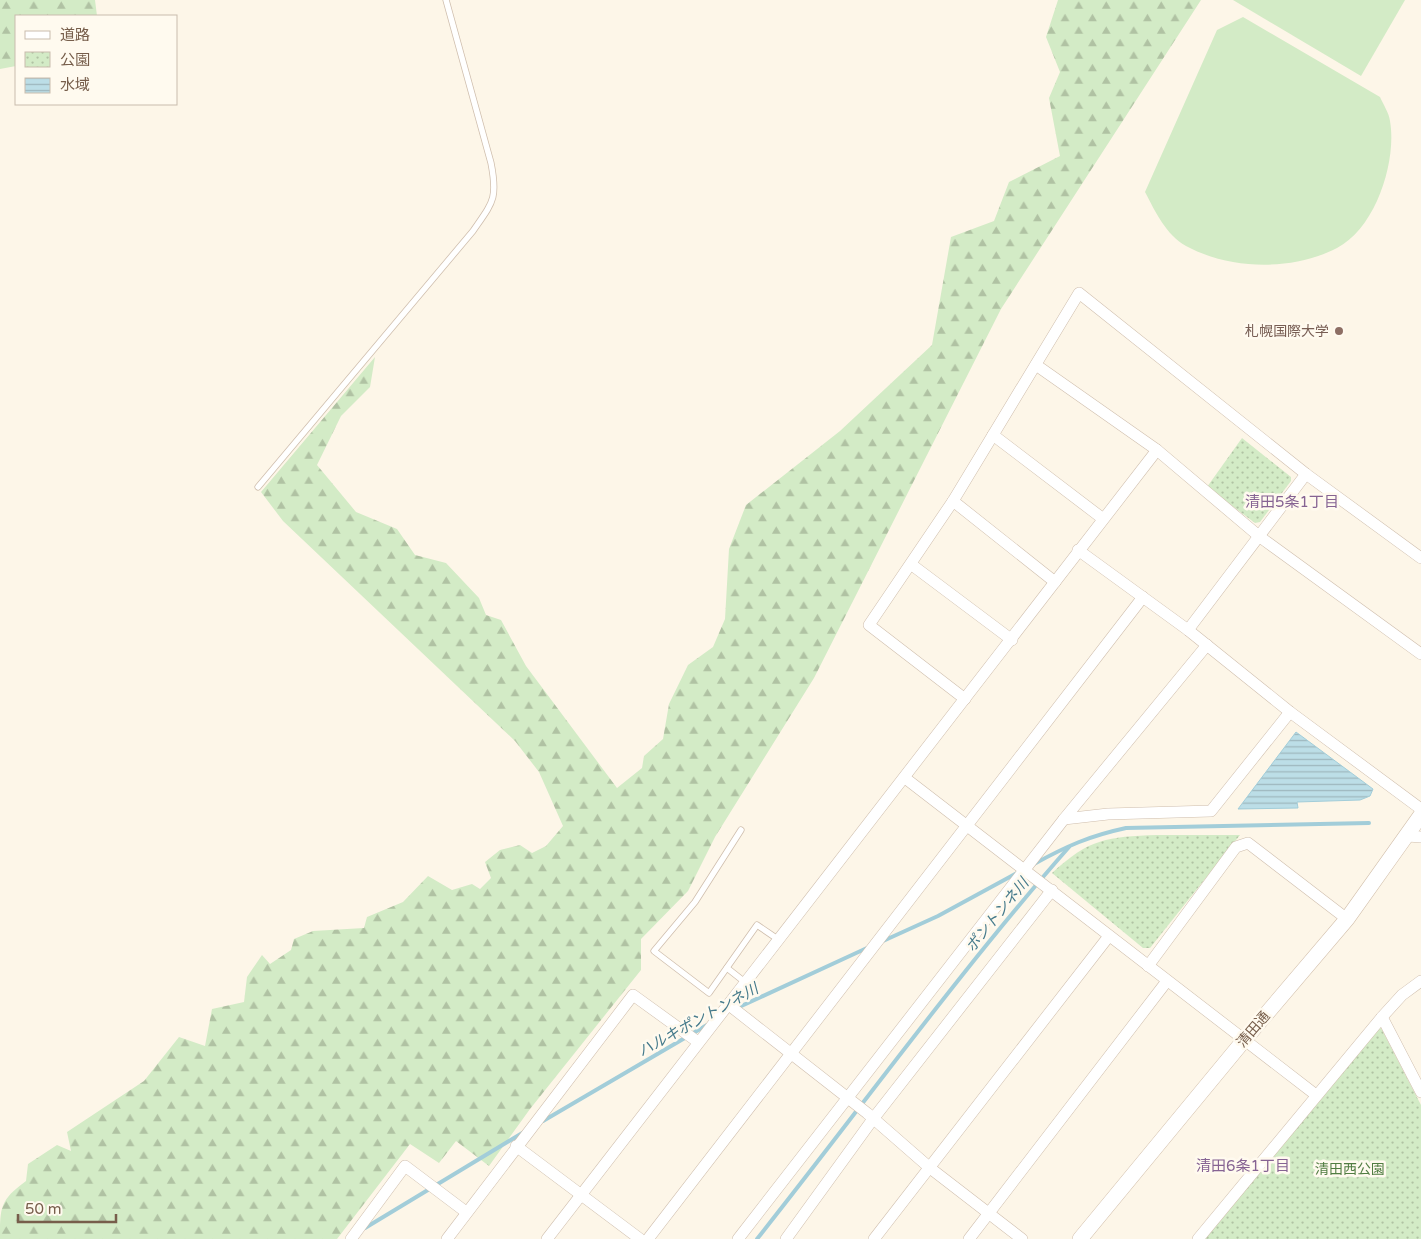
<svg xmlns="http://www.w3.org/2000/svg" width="1421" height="1239" viewBox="0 0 1421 1239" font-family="'Varela Round','Noto Sans JP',sans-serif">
<defs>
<pattern id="forest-firs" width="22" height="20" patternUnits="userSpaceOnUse" patternTransform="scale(1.25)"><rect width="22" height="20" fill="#d3ebc6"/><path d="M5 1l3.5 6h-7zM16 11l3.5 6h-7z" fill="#b0c2a3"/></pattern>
<pattern id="park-dots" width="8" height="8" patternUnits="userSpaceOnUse" patternTransform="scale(1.25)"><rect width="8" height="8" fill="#d3ebc6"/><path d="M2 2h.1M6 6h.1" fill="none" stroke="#b0c2a3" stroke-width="1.8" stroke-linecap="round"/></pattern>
<pattern id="water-rules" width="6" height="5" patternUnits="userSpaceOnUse" patternTransform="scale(1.25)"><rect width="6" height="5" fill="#bcdee7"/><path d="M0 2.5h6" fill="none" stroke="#9eb7bd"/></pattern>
</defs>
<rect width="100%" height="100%" fill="#fdf6e8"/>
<g fill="#d3ebc6">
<polygon points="1233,0 1405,0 1361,76"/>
<path d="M1243 17 1380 97C1383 104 1389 113 1390 121 1397 161 1376 228 1337 248 1293 271 1230 270 1186 246 1166 235 1155 211 1145 192L1217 30Z"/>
</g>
<g fill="url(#forest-firs)">
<polygon points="0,0 95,0 97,16 16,16 16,66 0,69"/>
<path d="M1058 0H1201L1001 309 814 678 715 837 688 891 641 939V970L530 1109 489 1166 456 1141 439 1163 410 1144 337 1239H0C0 1207 0 1200 26 1181L28 1164 57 1145 71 1151 67 1132 144 1081 179 1037 205 1046 212 1009 244 1002 247 977 262 955 270 964 291 950 294 939 313 931 364 928 367 917 403 902 428 876 452 890 472 884 480 889 491 878 485 862 500 850 520 845 532 853 546 846 563 826 539 772 515 741 283 521 261 492 375 357 370 387 341 416 317 465 356 512 397 529 415 555 446 563 479 598 486 615 501 620 526 666 617 788 642 768 644 756 663 739 669 704 688 665 713 647 725 619 729 549 746 505 840 431 932 345 951 237 994 221 1009 182 1060 156 1049 98 1060 72 1046 37Z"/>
</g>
<g fill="url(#park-dots)">
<polygon points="1242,438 1291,477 1291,481 1260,522 1255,523 1207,487"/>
<path d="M1157 835H1240L1150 948H1143L1052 873C1090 838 1107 837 1157 835Z"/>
<polygon points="1381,1028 1421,1105 1421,1239 1202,1239 1373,1031"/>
</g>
<polygon fill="url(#water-rules)" stroke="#a2cdd9" points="1296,732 1373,789 1370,796 1360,800 1297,802 1298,808 1238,809"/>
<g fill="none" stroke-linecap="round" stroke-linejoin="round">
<g stroke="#a2cdd9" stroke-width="4">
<path d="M1034 864C1067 846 1089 836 1126 828L1369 823"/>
<polyline points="883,941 938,916 1017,873"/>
<polyline points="737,1008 867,948"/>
<polyline points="543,1121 707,1025"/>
<polyline points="365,1228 524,1132"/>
<path d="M757 1239C861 1108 959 972 1069 847"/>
</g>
<g stroke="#cfbead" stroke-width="7">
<g id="lane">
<path d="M258 487 473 231C493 202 498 199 491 163L446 0"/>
<polyline points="741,830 695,902 654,951 709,993 757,925 779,940"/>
<polyline points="727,968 746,983"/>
</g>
</g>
<g stroke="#cfbead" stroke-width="12">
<g id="street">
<polyline points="1036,365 1157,450 1260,537 1421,654"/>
<polyline points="993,435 1102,518"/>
<polyline points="953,501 1055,582"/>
<polyline points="1078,550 1188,630 1290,712 1421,809"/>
<polyline points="912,565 1012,640"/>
<polyline points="1188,630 1306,474"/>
<polyline points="965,699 869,625 953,501 1079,293 1306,474 1421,558"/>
<polyline points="905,778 1316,1095"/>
<polyline points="1064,819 1108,814 1211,811 1290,712"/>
<polyline points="1408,836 1421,837"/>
<polyline points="1148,966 1236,847 1248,843 1347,919"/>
<polyline points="729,1005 867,1113 930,1168 1022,1239"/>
<polyline points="1382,1017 1421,1092"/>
<polyline points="516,1146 640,1239"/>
<polyline points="351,1239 405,1166 466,1212"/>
<polyline points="447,1239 633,995 698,1042"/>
<polyline points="547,1239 1157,450"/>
<polyline points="648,1239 1143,597"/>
<polyline points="738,1239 1064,819 1207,645"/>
<polyline points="786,1239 873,1119 1052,890"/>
<polyline points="874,1239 1109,936"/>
<polyline points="969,1239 1167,981"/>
<polyline points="1198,1239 1382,1017 1402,995 1421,981"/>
</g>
</g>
<g stroke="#d2bfab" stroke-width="16">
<polyline id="secondary" points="1080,1239 1245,1039 1347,919 1421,815"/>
</g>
<use href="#lane" stroke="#fff" stroke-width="5.5"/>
<use href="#street" stroke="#fff" stroke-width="11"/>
<use href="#secondary" stroke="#fff" stroke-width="15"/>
</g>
<circle fill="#8d6e63" stroke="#fffaef" stroke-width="2" cx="1339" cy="331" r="5"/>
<g text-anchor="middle" stroke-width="5" stroke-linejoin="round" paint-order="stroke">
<g font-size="14" fill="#785e54" stroke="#fffaef" text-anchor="end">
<text x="1329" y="336">札幌国際大学</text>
</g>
<g font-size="14" fill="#775e4b" stroke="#fffaef">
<text transform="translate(1253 1029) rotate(-49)" y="5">清田通</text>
</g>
<g font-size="14" fill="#517d42" stroke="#fffaef">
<text x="1350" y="1174">清田西公園</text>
</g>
<g font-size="15" fill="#866393" stroke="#fffaef">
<text x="1292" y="507">清田5条1丁目</text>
<text x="1243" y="1171">清田6条1丁目</text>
</g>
<g font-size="15" font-style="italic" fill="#457a8b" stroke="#fffaef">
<text transform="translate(997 915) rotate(-51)" y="5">ポントンネ川</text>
<text transform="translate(698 1020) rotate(-29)" y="5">ハルキポントンネ川</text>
</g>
</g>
<rect x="15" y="15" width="162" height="90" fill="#fffaef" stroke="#c9bcad"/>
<rect x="25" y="31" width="25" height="8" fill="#ffffff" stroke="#c9bcad"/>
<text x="60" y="40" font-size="15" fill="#775e4b">道路</text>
<rect x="25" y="52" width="25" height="15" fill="url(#park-dots)" stroke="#c9bcad"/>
<text x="60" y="65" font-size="15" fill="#775e4b">公園</text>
<rect x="25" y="78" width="25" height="15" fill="url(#water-rules)" stroke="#c9bcad"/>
<text x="60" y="90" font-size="15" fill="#775e4b">水域</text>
<path d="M18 1214v8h98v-8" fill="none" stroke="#775e4b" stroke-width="2.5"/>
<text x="25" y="1214" font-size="15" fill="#775e4b" stroke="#fffaef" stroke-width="4" paint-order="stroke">50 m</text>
</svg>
